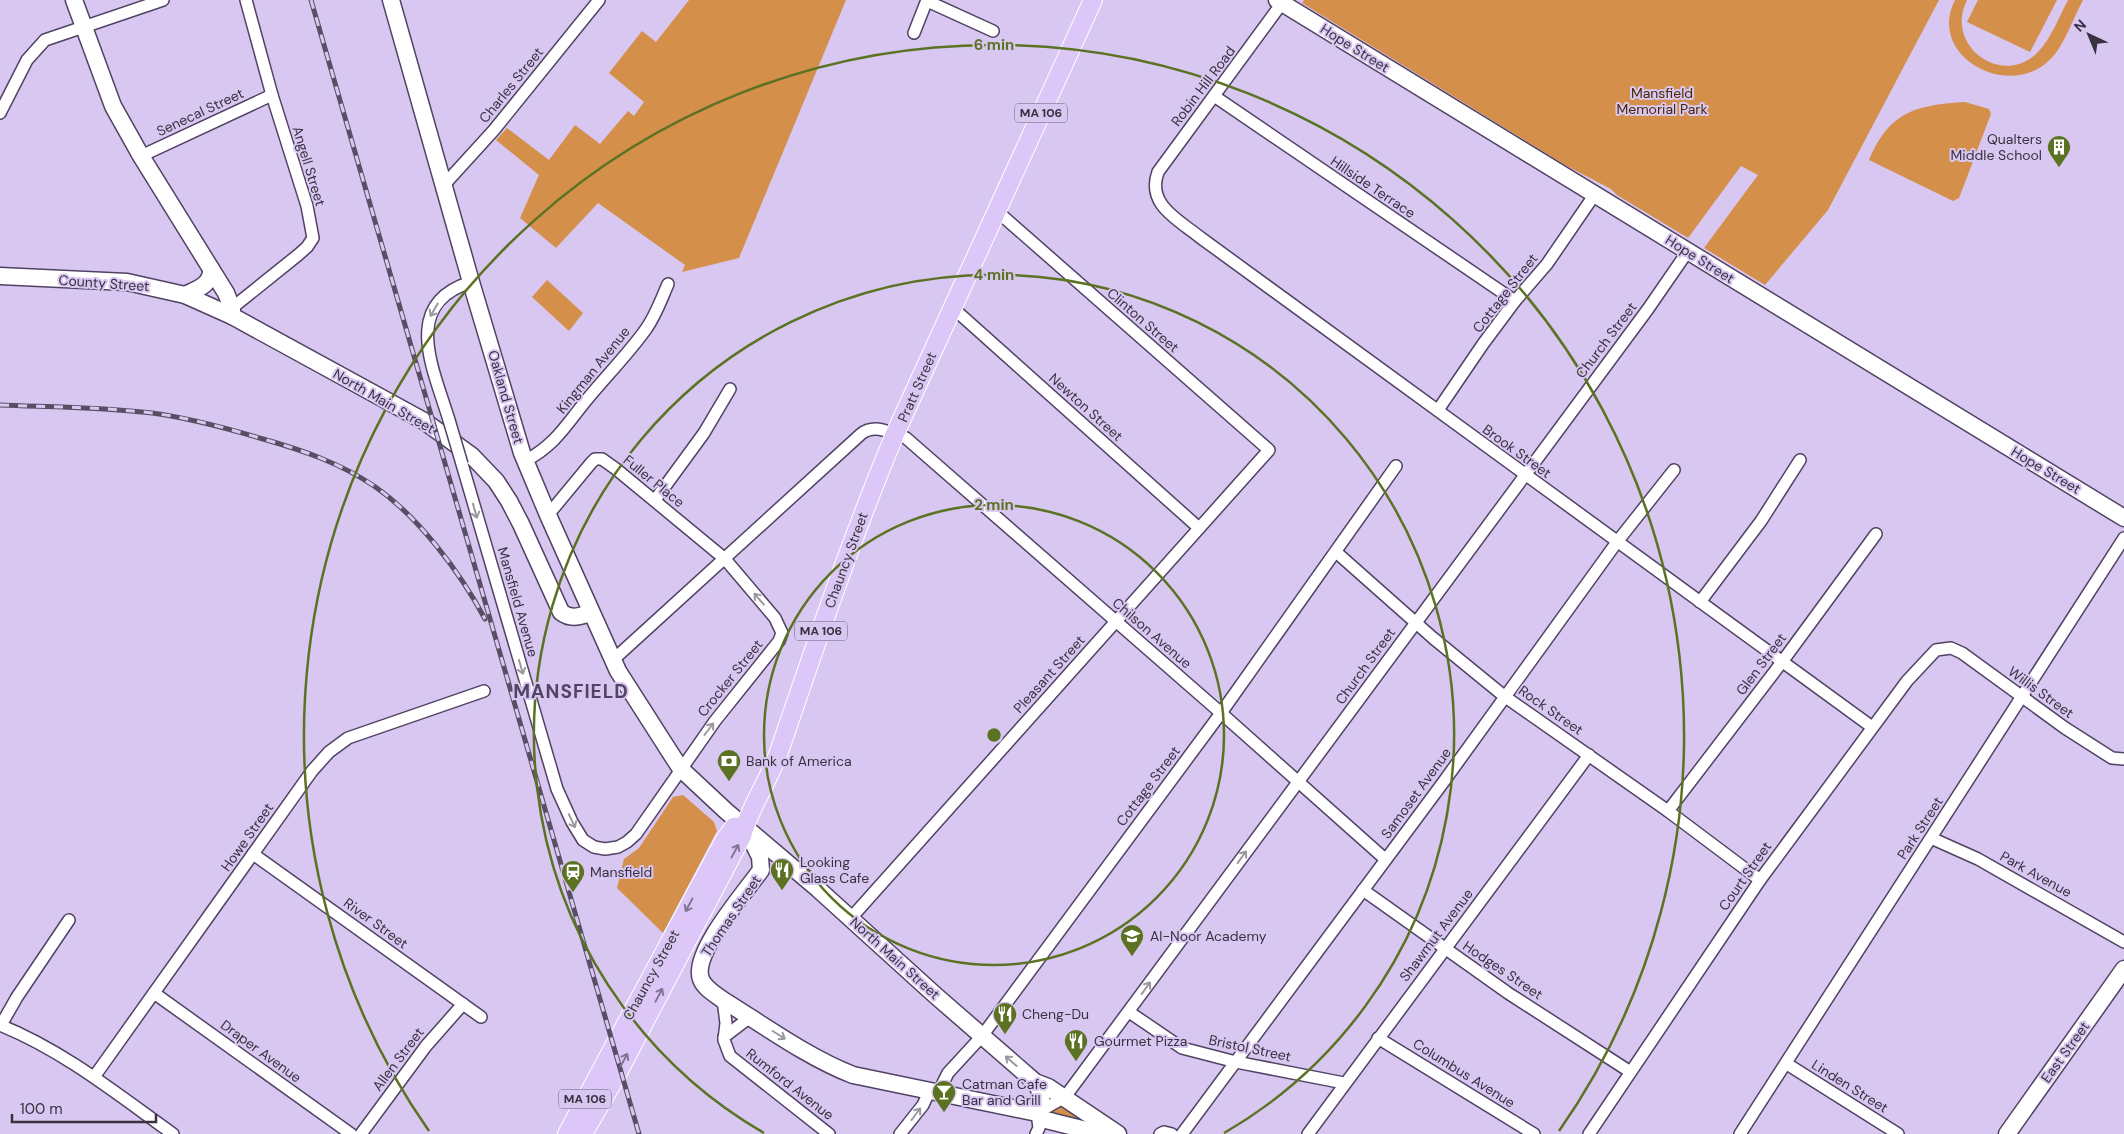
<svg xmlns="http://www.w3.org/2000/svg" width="2124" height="1134" viewBox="0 0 2124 1134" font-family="'DM Sans',sans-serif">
<rect width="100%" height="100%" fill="#d8c7f1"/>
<g fill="#d48f4a">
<polygon points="689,0 846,0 739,258 682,272 685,265 598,203 556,248 520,218 539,175 496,140 507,128 549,160 575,125 600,144 628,111 634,116 644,102 609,73 642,31 656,42"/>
<polygon points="1304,0 1939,0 1828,210 1765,285 1704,248 1758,175 1741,166 1688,238 1617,195 1611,189 1565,165 1302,3"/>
<path d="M1955 0H1967C1944 45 2001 88 2037 53 2051 39 2059 17 2068 0H2083C2075 15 2065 42 2055 54 2015 105 1925 58 1955 0Z"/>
<polygon points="1978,0 2057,0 2030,52 1967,22"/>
<path d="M1965 102 1989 109 1991 114 1959 198 1953 201 1869 160C1889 111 1917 105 1965 102Z"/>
<polygon points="547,280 583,313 569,331 532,297"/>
<polygon points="683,795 714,822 717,831 663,933 617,888 624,859 639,848 673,797"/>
<polygon points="1065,1104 1097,1124 1042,1116"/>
</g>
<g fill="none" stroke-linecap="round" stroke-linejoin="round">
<g stroke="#514264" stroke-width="14">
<g id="street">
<polyline points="927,1 993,31"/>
<path d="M1282 3 1158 172C1146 205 1179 220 1201 238L1872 727"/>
<polyline points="914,33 927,0"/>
<polyline points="1214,96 1515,301"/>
<polyline points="0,113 27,60 45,40 163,0"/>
<polyline points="141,156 272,95"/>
<polyline points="443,186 494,130 599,0"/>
<polyline points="232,308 298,255 307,247 313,238 307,206 272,95 246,0"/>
<polyline points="953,308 1199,528"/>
<polyline points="1438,410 1483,344 1515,301 1547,264 1595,194"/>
<path d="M449 420C434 370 400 304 471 282"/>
<path d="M525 461C557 444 567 423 589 397 608 374 629 353 646 329 656 315 661 300 668 284"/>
<polyline points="462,464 557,789 572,822 583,840 594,847 605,849 618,847 627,842 636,834 715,721 779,641 782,633 775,618 725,559 616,469 602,459 595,459 591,463 548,515"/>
<polyline points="655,500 704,433 730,389"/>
<polyline points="1336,552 1433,638 1504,696 1668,811 1760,880"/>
<polyline points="1700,602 1761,521 1800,460"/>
<path d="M613 660 861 434C875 423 891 433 906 438L1221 713 1385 859"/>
<polyline points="1668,811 1782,662 1876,534"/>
<polyline points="1931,838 1978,859 2124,942"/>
<polyline points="253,854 481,1017"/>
<polyline points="1363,890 1508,993 1629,1071"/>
<polyline points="851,918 1269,450 998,212"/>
<polyline points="154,993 351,1134"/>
<polyline points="723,1000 726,1023 724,1040 730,1056 829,1134"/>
<polyline points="1129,1012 1182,1048 1236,1062 1344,1083"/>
<path d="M0 1025C64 1051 117 1094 173 1134"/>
<polyline points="1,1025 17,997 69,920"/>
<polyline points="724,1037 745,1021 752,1018"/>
<polyline points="1378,1038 1534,1134"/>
<polyline points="1787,1064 1898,1134"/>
<polyline points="94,1077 312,771 329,752 348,738 484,691"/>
<polyline points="943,1094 943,1083 948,1073 982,1036 1221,713 1396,466"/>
<polyline points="361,1134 426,1046 463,1004"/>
<polyline points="900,1134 923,1105 929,1092"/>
<polyline points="1036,1134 1039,1128 1037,1113 1065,1097 1648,309 1688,251"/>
<polyline points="1160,1134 1164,1132 1172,1134"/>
<polyline points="1182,1134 1442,784 1617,542 1674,470"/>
<polyline points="1308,1134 1589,755"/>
<polyline points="1589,1134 1760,880 1907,681 1936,650 1951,648 1962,653 2065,728 2112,758 2124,759"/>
<polyline points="1740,1134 2124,538"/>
</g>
</g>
<g stroke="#514264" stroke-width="19">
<g id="secondary">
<polyline points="74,0 113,106 141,156 226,293 232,308 232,316"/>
<polyline points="391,0 471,282 522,453 548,515 618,671 673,757 681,769 726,811 818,889 935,995 1035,1082 1048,1087 1118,1134"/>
<polyline points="1277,0 2124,518"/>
<path d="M0 276 127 282 185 295 232 316 424 421 472 456 496 481 509 501 521 524 561 612C571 620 580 616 591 613"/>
<path d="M185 295C197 289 212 285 211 269"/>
<path d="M749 835 760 857 761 870C746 891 691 954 701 979 704 988 715 994 723 1000 765 1026 807 1057 853 1075L1037 1113 1042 1119 1102 1134"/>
<path d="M1035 1082C1042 1093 1044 1101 1037 1113"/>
<polyline points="2007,1134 2124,969"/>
</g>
</g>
<g stroke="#fff" stroke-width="20">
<g id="primary">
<polyline points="567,1134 724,841 734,827 745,826"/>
<path d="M583 1134 613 1082 742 836C750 806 770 779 780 749 816 643 852 537 895 434L1093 0"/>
</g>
</g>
<use href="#street" stroke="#fff" stroke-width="11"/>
<use href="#secondary" stroke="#fff" stroke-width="16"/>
<use href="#primary" stroke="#ddc7f8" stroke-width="18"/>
<g stroke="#584f64" stroke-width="5">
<g id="rail">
<polyline points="311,0 639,1134"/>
<path d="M0 405C51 407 101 407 152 413 190 418 226 428 263 439 302 450 340 463 374 486 418 516 460 572 485 619"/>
</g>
</g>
<use href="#rail" stroke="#d8c7f1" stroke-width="3" stroke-dasharray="9" stroke-linecap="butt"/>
<g stroke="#514264" stroke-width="14" stroke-linecap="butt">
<polyline id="street-bridge" points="449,420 462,464"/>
</g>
<use href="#street-bridge" stroke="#fff" stroke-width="11"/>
</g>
<defs><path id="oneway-shaft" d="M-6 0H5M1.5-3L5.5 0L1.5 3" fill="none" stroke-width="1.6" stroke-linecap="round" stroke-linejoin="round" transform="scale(1.25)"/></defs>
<g stroke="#9c98a0">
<use href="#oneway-shaft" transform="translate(434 310) rotate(120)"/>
<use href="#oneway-shaft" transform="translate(475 511) rotate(74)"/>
<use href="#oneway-shaft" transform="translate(759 599) rotate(-131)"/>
<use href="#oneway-shaft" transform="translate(521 667) rotate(74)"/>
<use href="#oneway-shaft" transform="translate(709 729) rotate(-53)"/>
<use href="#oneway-shaft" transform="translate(572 821) rotate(65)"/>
<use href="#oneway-shaft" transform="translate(1242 857) rotate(-54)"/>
<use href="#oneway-shaft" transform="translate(1146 988) rotate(-54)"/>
<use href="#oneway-shaft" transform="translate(779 1035) rotate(32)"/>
<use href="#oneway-shaft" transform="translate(1011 1061) rotate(-139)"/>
<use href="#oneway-shaft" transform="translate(916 1114) rotate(-53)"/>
</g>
<g stroke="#827493">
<use href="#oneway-shaft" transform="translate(735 851) rotate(-62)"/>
<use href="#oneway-shaft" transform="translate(689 905) rotate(118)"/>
<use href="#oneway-shaft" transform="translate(659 995) rotate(-62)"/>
<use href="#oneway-shaft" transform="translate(624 1060) rotate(-62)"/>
</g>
<g fill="none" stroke="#5b7222" stroke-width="2.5">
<circle cx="994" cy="735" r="230"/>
<path d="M764 1133A460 460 0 1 1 1224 1133"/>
<path d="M429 1131A690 690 0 1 1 1559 1131"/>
</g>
<defs>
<g id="building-pin" transform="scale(1.25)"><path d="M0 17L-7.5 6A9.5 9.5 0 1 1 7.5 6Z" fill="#5b7222" stroke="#d8c7f1"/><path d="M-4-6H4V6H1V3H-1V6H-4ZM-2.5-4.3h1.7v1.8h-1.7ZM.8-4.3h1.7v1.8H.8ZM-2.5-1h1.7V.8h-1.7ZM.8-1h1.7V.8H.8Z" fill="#fff"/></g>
<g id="bank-pin" transform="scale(1.25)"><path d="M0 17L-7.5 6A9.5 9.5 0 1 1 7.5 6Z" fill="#5b7222" stroke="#d8c7f1"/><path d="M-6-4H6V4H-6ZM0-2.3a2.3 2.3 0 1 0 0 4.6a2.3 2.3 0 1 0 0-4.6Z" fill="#fff"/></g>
<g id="restaurant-pin" transform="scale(1.25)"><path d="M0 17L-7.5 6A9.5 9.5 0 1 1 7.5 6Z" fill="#5b7222" stroke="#d8c7f1"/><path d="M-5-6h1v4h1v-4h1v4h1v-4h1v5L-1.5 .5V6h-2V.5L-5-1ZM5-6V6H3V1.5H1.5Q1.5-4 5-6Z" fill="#fff"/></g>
<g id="station-pin" transform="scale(1.25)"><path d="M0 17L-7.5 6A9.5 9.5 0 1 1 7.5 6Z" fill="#5b7222" stroke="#d8c7f1"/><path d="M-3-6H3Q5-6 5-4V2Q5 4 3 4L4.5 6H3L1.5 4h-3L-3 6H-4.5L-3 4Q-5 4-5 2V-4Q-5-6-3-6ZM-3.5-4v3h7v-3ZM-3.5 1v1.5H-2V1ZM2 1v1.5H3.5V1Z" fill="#fff"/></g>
<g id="school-pin" transform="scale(1.25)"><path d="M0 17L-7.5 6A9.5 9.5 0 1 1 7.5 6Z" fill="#5b7222" stroke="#d8c7f1"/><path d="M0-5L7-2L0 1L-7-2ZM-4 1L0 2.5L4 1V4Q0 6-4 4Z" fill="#fff"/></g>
<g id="bar-pin" transform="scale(1.25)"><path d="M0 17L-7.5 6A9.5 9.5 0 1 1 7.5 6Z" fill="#5b7222" stroke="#d8c7f1"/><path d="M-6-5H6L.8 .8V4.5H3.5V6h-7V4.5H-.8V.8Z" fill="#fff"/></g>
</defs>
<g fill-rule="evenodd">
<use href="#building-pin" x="2059" y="147"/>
<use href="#bank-pin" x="729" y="761"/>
<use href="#restaurant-pin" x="782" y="870"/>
<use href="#station-pin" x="573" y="872"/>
<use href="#school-pin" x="1132" y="936"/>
<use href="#restaurant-pin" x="1005" y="1014"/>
<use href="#restaurant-pin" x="1076" y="1041"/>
<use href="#bar-pin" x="944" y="1092"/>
</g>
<g text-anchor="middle" stroke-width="4" stroke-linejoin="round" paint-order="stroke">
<g fill="#d8c7f1" stroke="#685e76" stroke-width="1">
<rect x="1015" y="103.5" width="52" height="19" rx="4"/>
<rect x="795" y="621.5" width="52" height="19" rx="4"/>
<rect x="559" y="1089.5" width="52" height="19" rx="4"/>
</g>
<g font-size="12" font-weight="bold" fill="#383141">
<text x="1041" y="117">MA 106</text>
<text x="821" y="635">MA 106</text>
<text x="585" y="1103">MA 106</text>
</g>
<g font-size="14" fill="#383141" stroke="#d8c7f1">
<text transform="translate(1355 48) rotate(32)" y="5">Hope Street</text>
<text transform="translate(511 85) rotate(-51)" y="5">Charles Street</text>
<text transform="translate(1203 86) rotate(-53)" y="5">Robin Hill Road</text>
<text transform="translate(200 112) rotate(-25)" y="5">Senecal Street</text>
<text transform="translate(309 166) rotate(73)" y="5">Angell Street</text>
<text transform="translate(1373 187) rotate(34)" y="5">Hillside Terrace</text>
<text transform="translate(1700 259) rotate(32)" y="5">Hope Street</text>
<text transform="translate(104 283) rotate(4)" y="5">County Street</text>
<text transform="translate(1505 293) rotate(-52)" y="5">Cottage Street</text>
<text transform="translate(1143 320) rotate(41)" y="5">Clinton Street</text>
<text transform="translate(1606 340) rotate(-53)" y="5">Church Street</text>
<text transform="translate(593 370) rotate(-51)" y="5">Kingman Avenue</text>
<text transform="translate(917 387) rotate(-66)" y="5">Pratt Street</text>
<text transform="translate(506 397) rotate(74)" y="5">Oakland Street</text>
<text transform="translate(384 401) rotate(30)" y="5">North Main Street</text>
<text transform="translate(1086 407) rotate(42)" y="5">Newton Street</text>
<text transform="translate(1517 451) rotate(36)" y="5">Brook Street</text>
<text transform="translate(2046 470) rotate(31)" y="5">Hope Street</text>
<text transform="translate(654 481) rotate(39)" y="5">Fuller Place</text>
<text transform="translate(846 560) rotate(-70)" y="5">Chauncy Street</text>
<text transform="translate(518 602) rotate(74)" y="5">Mansfield Avenue</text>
<text transform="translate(1152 633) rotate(41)" y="5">Chilson Avenue</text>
<text transform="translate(1761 664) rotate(-53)" y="5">Glen Street</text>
<text transform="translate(1365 666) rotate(-54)" y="5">Church Street</text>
<text transform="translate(1049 674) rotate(-48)" y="5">Pleasant Street</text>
<text transform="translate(730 678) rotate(-51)" y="5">Crocker Street</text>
<text transform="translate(2041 692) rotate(36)" y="5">Willis Street</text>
<text transform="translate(1551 710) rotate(35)" y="5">Rock Street</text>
<text transform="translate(1148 786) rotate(-53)" y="5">Cottage Street</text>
<text transform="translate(1416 793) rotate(-54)" y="5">Samoset Avenue</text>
<text transform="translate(1920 828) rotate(-57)" y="5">Park Street</text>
<text transform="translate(247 837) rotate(-55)" y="5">Howe Street</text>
<text transform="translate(2036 874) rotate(29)" y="5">Park Avenue</text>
<text transform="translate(1745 876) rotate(-55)" y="5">Court Street</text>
<text transform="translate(731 916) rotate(-56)" y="5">Thomas Street</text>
<text transform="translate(376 923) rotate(36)" y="5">River Street</text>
<text transform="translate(1436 935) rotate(-53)" y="5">Shawmut Avenue</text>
<text transform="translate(895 958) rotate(42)" y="5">North Main Street</text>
<text transform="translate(1503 970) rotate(34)" y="5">Hodges Street</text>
<text transform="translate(651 975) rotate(-61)" y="5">Chauncy Street</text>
<text transform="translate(1250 1048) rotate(12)" y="5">Bristol Street</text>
<text transform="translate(261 1051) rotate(36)" y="5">Draper Avenue</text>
<text transform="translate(2065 1052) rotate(-54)" y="5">East Street</text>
<text transform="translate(398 1059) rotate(-53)" y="5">Allen Street</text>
<text transform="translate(1464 1073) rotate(32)" y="5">Columbus Avenue</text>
<text transform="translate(790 1084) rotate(38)" y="5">Rumford Avenue</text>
<text transform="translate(1850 1086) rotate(32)" y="5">Linden Street</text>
</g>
<g font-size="14" fill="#4a2700" stroke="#d8c7f1">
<text x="1662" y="98">Mansfield<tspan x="1662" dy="16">Memorial Park</tspan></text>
</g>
<g font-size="14" fill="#383141" stroke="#d8c7f1" text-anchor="start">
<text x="2042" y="144" text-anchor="end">Qualters<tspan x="2042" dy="16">Middle School</tspan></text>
<text x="746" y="766">Bank of America</text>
<text x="800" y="867">Looking<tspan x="800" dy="16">Glass Cafe</tspan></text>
<text x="590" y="877">Mansfield</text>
<text x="1150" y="941">Al-Noor Academy</text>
<text x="1022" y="1019">Cheng-Du</text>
<text x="1094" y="1046">Gourmet Pizza</text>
<text x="962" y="1089">Catman Cafe<tspan x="962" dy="16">Bar and Grill</tspan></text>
</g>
<g font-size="19" font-weight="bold" letter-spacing="1" fill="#524365" stroke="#d8c7f1">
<text x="571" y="698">MANSFIELD</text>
</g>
</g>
<circle cx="994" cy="735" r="8" fill="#5b7222" stroke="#d8c7f1" stroke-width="2.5"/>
<g font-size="15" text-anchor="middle" font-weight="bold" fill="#5b7222" stroke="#d8c7f1" stroke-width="4" stroke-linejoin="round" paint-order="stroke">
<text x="994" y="50">6 min</text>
<text x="994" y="280">4 min</text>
<text x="994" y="510">2 min</text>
</g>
<g transform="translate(2089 35) rotate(316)" stroke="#d8c7f1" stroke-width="4" paint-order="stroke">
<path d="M0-4L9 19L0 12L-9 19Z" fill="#383141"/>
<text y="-8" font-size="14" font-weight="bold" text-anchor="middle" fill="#383141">N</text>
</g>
<path d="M12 1114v8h144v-8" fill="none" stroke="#383141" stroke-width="2.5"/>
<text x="20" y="1114" font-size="15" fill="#383141" stroke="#d8c7f1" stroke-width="4" paint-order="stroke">100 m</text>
</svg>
